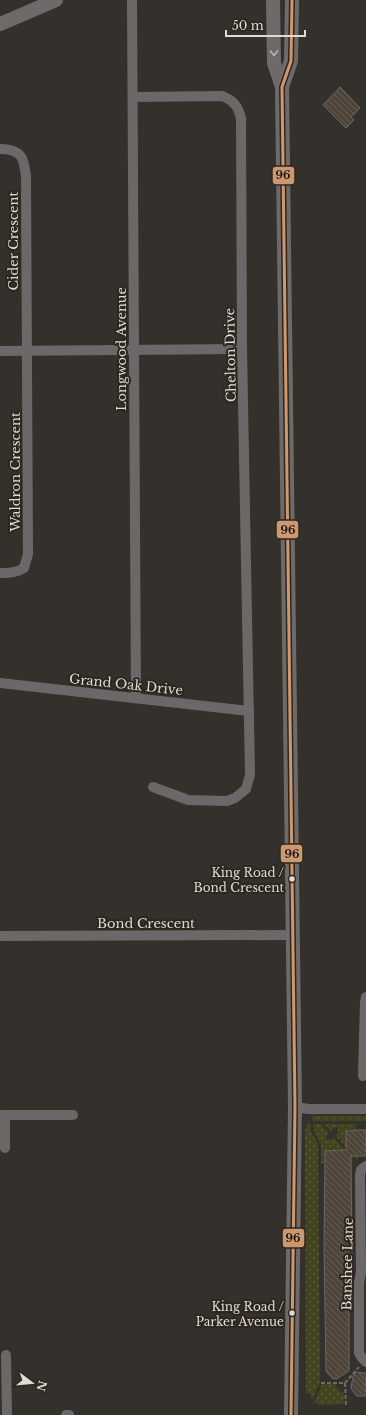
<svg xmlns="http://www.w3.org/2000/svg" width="366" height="1415" viewBox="0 0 366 1415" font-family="'Libre Baskerville',serif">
<defs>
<pattern id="grass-dots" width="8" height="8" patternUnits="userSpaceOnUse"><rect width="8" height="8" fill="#41441f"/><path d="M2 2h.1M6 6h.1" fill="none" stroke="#5c5e3f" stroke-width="1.8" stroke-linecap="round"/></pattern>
<pattern id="building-back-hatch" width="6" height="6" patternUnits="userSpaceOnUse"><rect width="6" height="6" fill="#4e443a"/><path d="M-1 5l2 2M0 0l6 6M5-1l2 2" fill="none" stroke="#675e56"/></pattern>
</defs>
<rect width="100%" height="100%" fill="#34302c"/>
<g fill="url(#grass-dots)">
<polygon points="315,1116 366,1116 366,1121 313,1121 312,1117"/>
<polygon points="307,1123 310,1123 311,1132 318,1144 320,1383 312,1400 310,1393 306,1393 305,1131"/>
<polygon points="313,1124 321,1124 329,1133 326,1136 327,1139 332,1140 333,1137 345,1150 344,1151 349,1153 354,1159 345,1159 335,1155 335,1151 326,1151 326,1163 321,1163 321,1145 314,1131"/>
<polygon points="324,1124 356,1124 356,1131 346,1131 346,1141 358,1156 358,1160 335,1135 338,1133 338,1128 335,1127 331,1131"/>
<polygon points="322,1384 336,1384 336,1387 341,1392 344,1392 344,1404 321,1405 314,1402"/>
</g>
<g fill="url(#building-back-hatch)" stroke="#6b6764">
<polygon points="340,87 360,108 351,117 354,120 346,128 323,105"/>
<polygon points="356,1130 366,1130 366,1156 351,1156 352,1268 349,1268 349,1371 338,1378 334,1379 332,1378 326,1371 324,1247 325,1151 346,1150 346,1131 356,1131"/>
<polygon points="354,1372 366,1373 366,1396 357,1396 352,1390 351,1387"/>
</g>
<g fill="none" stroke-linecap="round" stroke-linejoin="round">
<g stroke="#6c6a68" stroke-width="2" stroke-dasharray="4 2" stroke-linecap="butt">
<polyline points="321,1383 345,1383 346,1406"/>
<polyline points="345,1383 359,1367"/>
</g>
<g stroke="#6a6868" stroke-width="10">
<polyline points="132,0 136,698"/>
<path d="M133 97 222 96C233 100 238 106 241 118L242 349 250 775 246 789 235 798 227 801 188 800 153 787"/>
<path d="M0 149C22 149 24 158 26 177L28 554 24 568C16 573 9 573 0 573"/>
<polyline points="0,351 242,349"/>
<polyline points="0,683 249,711"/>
<polyline points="0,936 292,935"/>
<polyline points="363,1076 365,1002 366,997"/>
<polyline points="295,1107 309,1109 366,1109"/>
<polyline points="0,1115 73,1115"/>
<polyline points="5,1115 5,1148"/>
<polyline points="366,1166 361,1170 360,1175 361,1272 359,1283 359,1353 362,1358 366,1362"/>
<polyline points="6,1355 7,1415"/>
<polyline points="66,1415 69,1415"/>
</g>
<g stroke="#6d6a69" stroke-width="14">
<polyline points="273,0 274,63 282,87 295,1107 291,1415"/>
<polyline points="0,24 56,0"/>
<polyline points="282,87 291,61 292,0"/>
</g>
<g stroke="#2d271f" stroke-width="6">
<polyline id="bus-1" points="291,1415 295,1107 282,87 291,61 292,0"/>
</g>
<use href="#bus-1" stroke="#cd976f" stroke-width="3"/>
</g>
<defs><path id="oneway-chevron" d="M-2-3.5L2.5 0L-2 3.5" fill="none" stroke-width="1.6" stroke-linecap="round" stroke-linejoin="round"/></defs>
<use stroke="#bcb9b5" href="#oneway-chevron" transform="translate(274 53) rotate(89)"/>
<g fill="#dedbd5" stroke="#2d271f" stroke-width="1.5">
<circle cx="292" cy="879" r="3.5"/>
<circle cx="292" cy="1313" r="3.5"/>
</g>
<g text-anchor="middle" stroke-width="4" stroke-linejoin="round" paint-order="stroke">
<g font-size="12" fill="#dedbd5" stroke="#2d271f" text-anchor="end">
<text x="284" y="877">King Road /<tspan x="284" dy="15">Bond Crescent</tspan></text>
<text x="284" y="1311">King Road /<tspan x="284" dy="15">Parker Avenue</tspan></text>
</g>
<g font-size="13" fill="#dedbd5" stroke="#2d271f">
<text transform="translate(13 241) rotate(-90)" y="5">Cider Crescent</text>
<text transform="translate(121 349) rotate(-90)" y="5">Longwood Avenue</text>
<text transform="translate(230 355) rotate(-91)" y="5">Chelton Drive</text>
<text transform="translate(15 472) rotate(-90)" y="5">Waldron Crescent</text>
<text transform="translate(126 684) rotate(6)" y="5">Grand Oak Drive</text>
<text x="146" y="928">Bond Crescent</text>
<text transform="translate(347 1264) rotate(-89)" y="5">Banshee Lane</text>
</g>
</g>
<g stroke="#2d271f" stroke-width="1.5">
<rect x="272" y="166" width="23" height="19" rx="4" fill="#cd976f"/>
<rect x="276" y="520" width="23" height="19" rx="4" fill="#cd976f"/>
<rect x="280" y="844" width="23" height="19" rx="4" fill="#cd976f"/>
<rect x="282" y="1228" width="23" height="20" rx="4" fill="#cd976f"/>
</g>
<g font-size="11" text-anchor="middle" font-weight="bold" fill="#111">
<text x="283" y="179">96</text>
<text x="288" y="534">96</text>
<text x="292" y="858">96</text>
<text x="293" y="1242">96</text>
</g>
<g transform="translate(32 1383) rotate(106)" stroke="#2d271f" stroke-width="3" paint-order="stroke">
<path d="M0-3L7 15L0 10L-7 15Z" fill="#dedbd5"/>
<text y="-6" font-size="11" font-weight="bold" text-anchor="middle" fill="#dedbd5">N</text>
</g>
<path d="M226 30v6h79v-6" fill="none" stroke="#dedbd5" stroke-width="2"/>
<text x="232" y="30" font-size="12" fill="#dedbd5" stroke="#2d271f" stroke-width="3" paint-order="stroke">50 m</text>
</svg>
